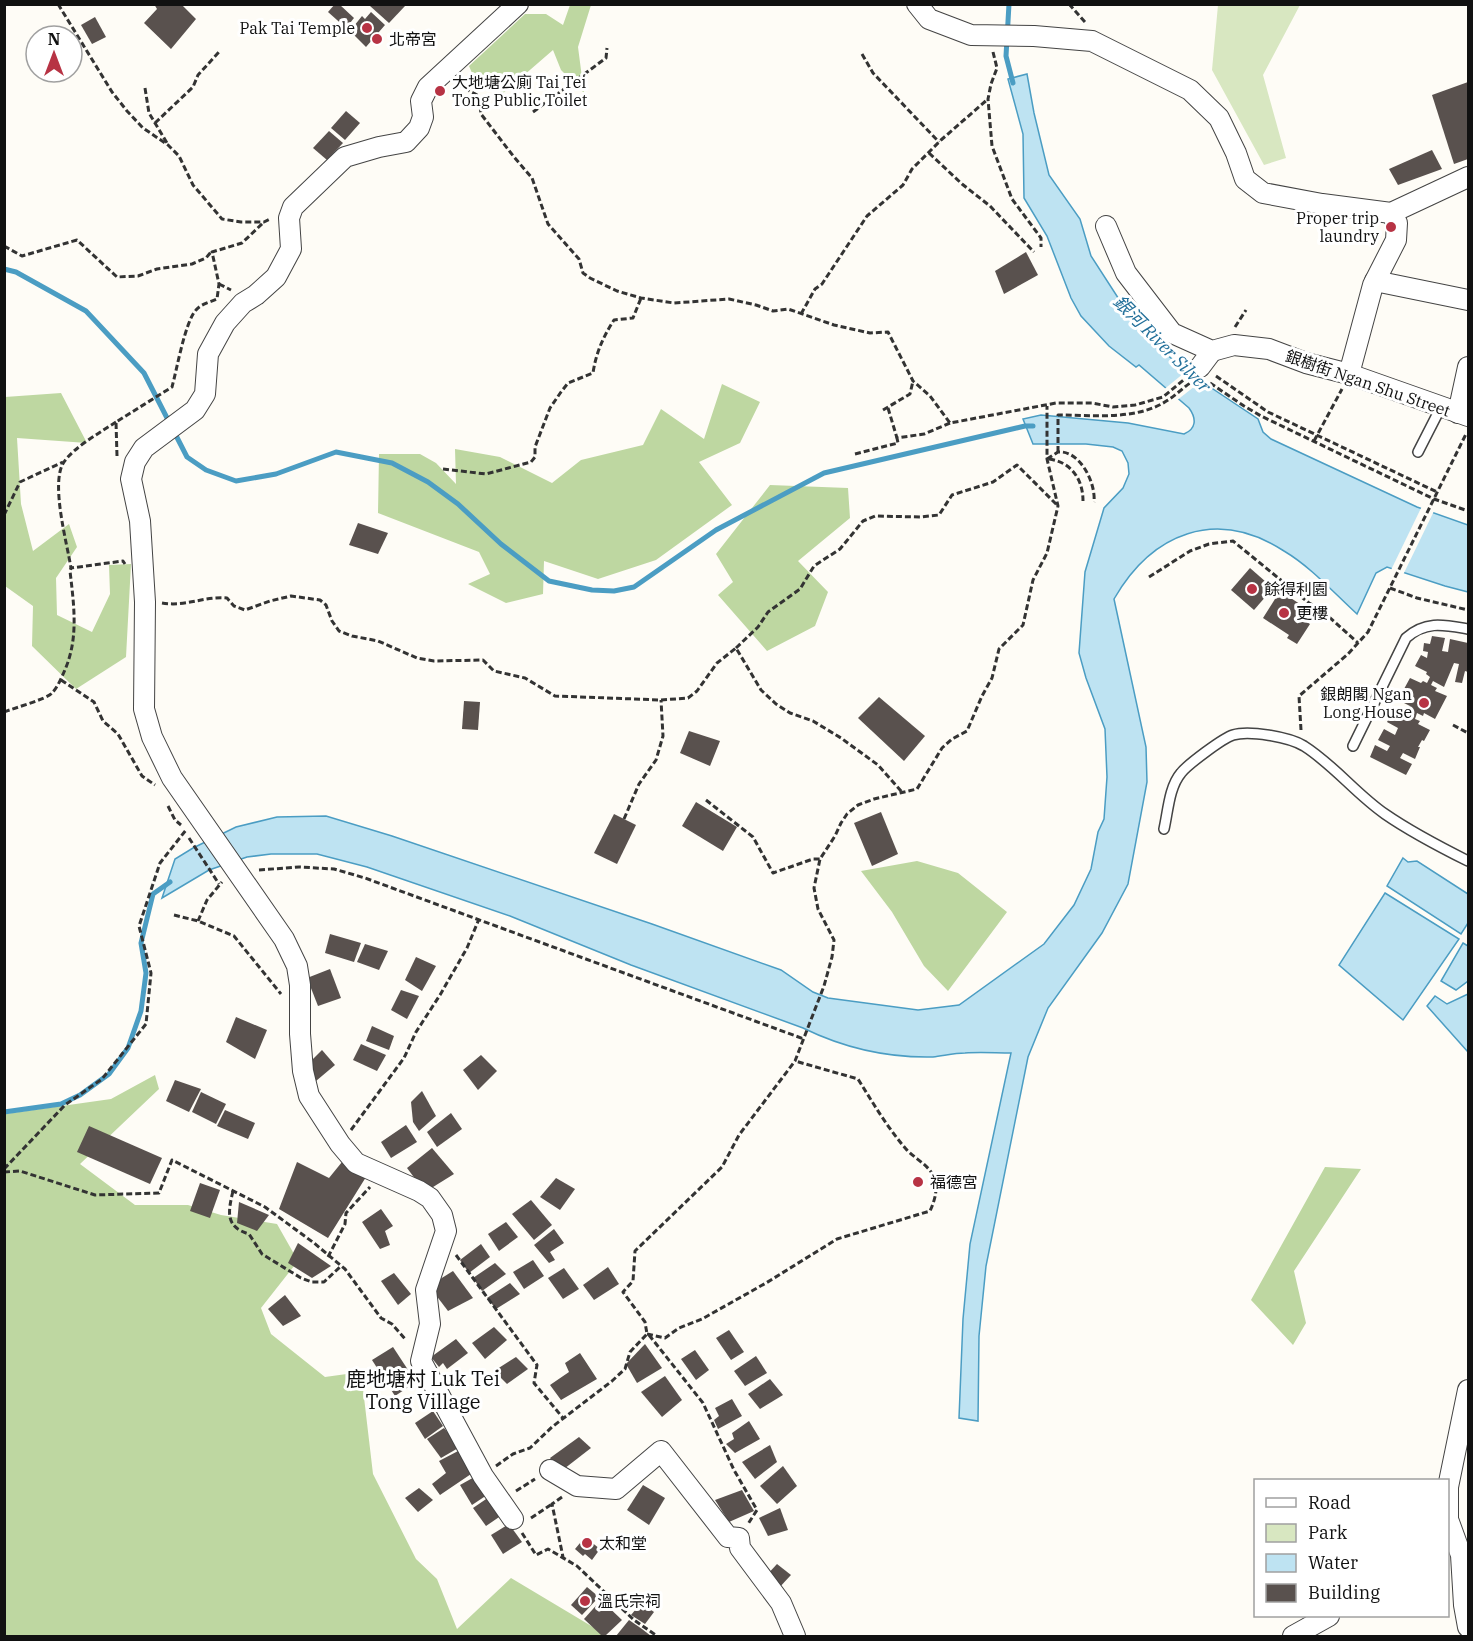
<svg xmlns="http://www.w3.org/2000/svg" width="1473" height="1641" viewBox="0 0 1473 1641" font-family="'IBM Plex Serif','Noto Sans TC',serif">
<rect width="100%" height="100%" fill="#fefcf6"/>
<polygon fill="#d8e7c1" points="1218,5 1300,5 1263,75 1286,158 1264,165 1212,70"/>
<g fill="#bed7a1">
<polygon points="570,5 591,5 578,47 584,93 561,70 553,50 501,95 475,80 469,66 525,14 546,14 563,25"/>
<polygon points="722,384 760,402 740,443 699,462 732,505 656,560 598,579 544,561 543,594 506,603 468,584 490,574 479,552 378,513 379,454 420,454 436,463 456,484 455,449 500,457 552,483 581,460 643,445 661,409 704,439"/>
<polygon points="61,393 87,443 17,438 21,504 33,551 69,524 77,547 56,578 57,615 92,632 110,594 109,565 131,564 126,657 76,689 32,646 33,606 5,586 5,397"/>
<polygon points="770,485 848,488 850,518 798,561 828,592 815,626 767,651 718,595 733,582 716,554"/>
<polygon points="917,861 958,873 1007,912 948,991 924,966 892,912 861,871"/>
<polygon points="155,1075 159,1089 80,1164 135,1205 188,1205 221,1215 277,1224 298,1261 261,1308 271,1334 325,1377 361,1372 373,1474 416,1559 437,1579 457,1629 511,1578 608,1636 5,1636 5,1114 111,1099"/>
<polygon points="1325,1167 1361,1169 1294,1271 1306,1323 1293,1345 1251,1300"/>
</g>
<g fill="#bee3f2" stroke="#4b9dc3" stroke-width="1.5">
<path d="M1027 74 1034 113 1049 175 1080 219 1091 256 1133 321 1150 340 1186 371 1258 419 1263 432 1271 439 1417 507 1468 525V592L1445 586 1387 567 1376 573 1357 614C1334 593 1311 567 1284 551 1216 507 1152 533 1114 599L1146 747 1147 782 1128 884 1102 933 1048 1008 1028 1057 986 1266 979 1336 978 1421 959 1418 963 1319 970 1244 1011 1053C996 1053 980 1052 965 1053 954 1053 943 1056 933 1057 887 1058 844 1048 803 1028L631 965 510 916 367 867 317 854H271L247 857 209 870 162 898 175 859 193 848 236 827 277 817 326 816 392 836 652 924 781 970 813 992 828 998 918 1010 959 1005 1044 944 1074 905 1091 869 1098 832 1104 819 1107 777 1105 729 1086 678 1079 653 1085 572 1104 508 1123 488 1129 474 1128 463 1122 451 1113 447 1086 444H1033L1023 419 1041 415 1128 423 1184 434C1196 429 1197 419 1189 408L1139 365 1136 367 1109 346 1081 316 1071 298 1047 236 1024 198 1023 134 1008 79Z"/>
<polygon points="1403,858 1408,862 1417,861 1468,894 1468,923 1461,934 1387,886"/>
<polygon points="1385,893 1459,939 1403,1020 1339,965"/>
<polygon points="1463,943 1468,946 1468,981 1456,990 1441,981"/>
<polygon points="1468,994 1468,1052 1427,1006 1435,996 1447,1004"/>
</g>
<g fill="#fefcf6">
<polygon points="1189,369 1204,379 1176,401 1162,391"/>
<polygon points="1422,506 1434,511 1403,575 1391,570"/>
</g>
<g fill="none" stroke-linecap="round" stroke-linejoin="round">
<g stroke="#4b9dc3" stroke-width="5">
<polyline points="1009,4 1006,56 1013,83"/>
<polyline points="4,269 16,272 86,311 144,373 187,457 206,470 236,481 276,474 336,452 392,463 428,482 458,504 501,544 549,581 592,590 614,591 634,587 716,530 824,473 1025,426 1033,426"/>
<polyline points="4,1112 61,1104 80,1095 109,1074 128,1048 141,1011 146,973 141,943 153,894 170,882"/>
</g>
</g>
<g fill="#59514e">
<polygon points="154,4 181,4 196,19 171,49 144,23 157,9"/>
<polygon points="335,4 339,4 354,18 346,28 328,12"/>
<polygon points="371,4 404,4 405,6 389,23 370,6"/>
<polygon points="371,12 385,25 366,47 350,31 362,16 365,19"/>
<polygon points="95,17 106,37 92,44 81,25"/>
<polygon points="1468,82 1468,159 1454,164 1432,95"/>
<polygon points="346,111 360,123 345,140 331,128"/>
<polygon points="329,131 343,143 327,160 313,148"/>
<polygon points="1432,150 1442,169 1398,185 1389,169"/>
<polygon points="1026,252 1038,275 1004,294 995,271"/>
<polygon points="358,523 388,533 378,554 349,545"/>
<polygon points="1250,568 1273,588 1254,610 1231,590"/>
<polygon points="1280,591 1306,608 1300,618 1310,624 1297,644 1287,638 1289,635 1263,618"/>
<polygon points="1432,636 1445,638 1442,651 1448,652 1450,639 1468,643 1468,672 1465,671 1462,683 1455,682 1459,664 1454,663 1444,687 1433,681 1431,685 1437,688 1435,691 1447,696 1435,719 1424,713 1423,716 1417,713 1415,719 1420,721 1418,724 1430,730 1424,741 1422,740 1418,747 1420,747 1415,759 1403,753 1400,758 1412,764 1406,775 1370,757 1375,745 1387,751 1390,746 1378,740 1384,729 1395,735 1398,728 1387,722 1393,711 1404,717 1406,714 1410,717 1413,711 1408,709 1410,706 1398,700 1410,678 1421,683 1423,681 1427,683 1430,677 1426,674 1427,672 1415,666 1421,655 1427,658 1428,652 1423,651 1424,643 1430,644"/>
<polygon points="879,697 925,736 904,761 858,718"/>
<polygon points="464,701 480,702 478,730 462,729"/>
<polygon points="689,731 720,741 710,766 680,753"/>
<polygon points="696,802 737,827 723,851 682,826"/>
<polygon points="881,812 898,854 872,866 854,823"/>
<polygon points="614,814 636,825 617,864 594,853"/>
<polygon points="330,934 361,943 354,962 325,953"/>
<polygon points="365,944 388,951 379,970 357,962"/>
<polygon points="416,957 436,966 422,991 405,980"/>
<polygon points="330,969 341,998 318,1006 307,978"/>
<polygon points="401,990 419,996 407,1019 391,1010"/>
<polygon points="236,1017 267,1030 255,1059 226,1042"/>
<polygon points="372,1026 394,1036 389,1050 366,1041"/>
<polygon points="361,1044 386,1055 377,1071 353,1060"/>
<polygon points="322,1050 335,1065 316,1081 304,1068"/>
<polygon points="481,1055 497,1071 478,1090 463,1070"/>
<polygon points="175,1080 201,1089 189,1112 166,1101"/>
<polygon points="422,1091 436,1116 419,1131 413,1122 411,1102"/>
<polygon points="201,1092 226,1104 216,1124 192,1112"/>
<polygon points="225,1110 255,1123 248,1139 217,1126"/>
<polygon points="451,1113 462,1129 437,1147 427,1132"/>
<polygon points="406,1125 417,1142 391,1158 381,1142"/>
<polygon points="89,1126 162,1158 150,1184 77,1152"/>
<polygon points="432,1148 454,1174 425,1192 407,1168"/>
<polygon points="297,1162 329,1178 342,1162 366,1177 328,1238 279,1209"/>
<polygon points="556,1178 575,1189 560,1210 540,1197"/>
<polygon points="200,1183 220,1190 210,1218 190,1211"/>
<polygon points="531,1200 552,1225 534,1240 512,1214"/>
<polygon points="239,1202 269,1215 257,1231 237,1223"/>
<polygon points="381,1209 393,1226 385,1231 390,1245 380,1249 362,1222"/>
<polygon points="506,1222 518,1237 499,1251 488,1234"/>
<polygon points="554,1229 564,1243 550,1252 555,1260 549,1263 534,1245"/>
<polygon points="298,1243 331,1266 312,1278 288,1263"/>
<polygon points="481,1244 490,1257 469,1273 460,1260"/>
<polygon points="533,1260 544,1276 524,1289 513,1272"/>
<polygon points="495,1263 506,1274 482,1291 473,1278"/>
<polygon points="608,1267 619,1284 594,1300 583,1285"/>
<polygon points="564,1268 579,1289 563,1299 548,1278"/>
<polygon points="453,1271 473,1298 448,1311 429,1286"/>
<polygon points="394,1273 411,1294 398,1305 381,1281"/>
<polygon points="510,1283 520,1294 496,1309 487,1298"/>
<polygon points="285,1295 301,1316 283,1326 268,1309"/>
<polygon points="494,1327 507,1340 485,1359 472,1343"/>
<polygon points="729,1330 744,1352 731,1360 716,1338"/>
<polygon points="456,1339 468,1353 447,1369 443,1363 439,1367 431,1357"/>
<polygon points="645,1344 662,1368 637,1383 626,1364"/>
<polygon points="393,1347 416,1382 395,1396 372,1360"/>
<polygon points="695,1350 709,1370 696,1380 681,1359"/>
<polygon points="580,1353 597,1379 561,1400 550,1385 569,1372 565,1363"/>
<polygon points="756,1356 767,1373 745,1386 734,1371"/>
<polygon points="516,1357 528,1369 507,1384 494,1371"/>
<polygon points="665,1376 682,1400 662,1417 641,1392"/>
<polygon points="770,1379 783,1395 760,1409 748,1394"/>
<polygon points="732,1399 742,1416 718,1429 714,1420 719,1416 715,1408"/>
<polygon points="433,1411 443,1426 425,1439 415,1423"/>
<polygon points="749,1421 760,1439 735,1453 726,1444 734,1439 732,1433"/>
<polygon points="444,1428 460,1447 441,1458 427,1439"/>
<polygon points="579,1437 591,1448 560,1472 550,1458"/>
<polygon points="770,1445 777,1462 755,1479 742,1462"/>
<polygon points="460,1450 474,1472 440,1495 432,1484 446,1473 439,1461"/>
<polygon points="783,1466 797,1486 777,1504 760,1486"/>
<polygon points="478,1475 490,1493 472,1505 460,1485"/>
<polygon points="643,1485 665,1498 649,1525 627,1510"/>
<polygon points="419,1488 433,1500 418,1512 405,1498"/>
<polygon points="742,1490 754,1511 729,1522 715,1500"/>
<polygon points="492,1495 505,1513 486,1526 473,1508"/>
<polygon points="780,1508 788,1530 768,1536 759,1518"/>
<polygon points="509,1524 522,1542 503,1554 491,1535"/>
<polygon points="585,1537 600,1549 592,1560 585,1554 583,1556 575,1549"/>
<polygon points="777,1564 791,1575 777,1590 765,1577"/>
<polygon points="587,1587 599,1597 582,1615 571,1605"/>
<polygon points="601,1600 622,1620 605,1636 602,1636 584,1619"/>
<polygon points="641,1603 654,1612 645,1624 631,1615"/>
<polygon points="629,1620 642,1629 651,1636 616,1636"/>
</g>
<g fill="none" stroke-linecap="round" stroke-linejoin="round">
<g stroke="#444" stroke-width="12">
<g id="lane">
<polyline points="1418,452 1441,407"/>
<path d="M1353 746 1406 638C1426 620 1445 625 1468 629"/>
<path d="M1164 829C1168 812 1169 787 1181 773 1187 765 1223 738 1233 735 1249 730 1289 737 1304 746 1334 765 1356 794 1385 814 1411 832 1440 847 1468 861"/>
</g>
</g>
<g stroke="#444" stroke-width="22">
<g id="street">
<polyline points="917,4 929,19 971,35 1034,36 1092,41 1190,90 1219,118 1236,153 1245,179 1263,193 1322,204 1391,213 1468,177"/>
<polyline points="1106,226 1126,273 1172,333 1212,351 1234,345 1269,349 1306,363 1349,374 1468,416"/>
<polyline points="1375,281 1468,300"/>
<polyline points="1200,367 1212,351"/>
<polyline points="1349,374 1373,285 1396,240 1397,223 1391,213"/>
<polyline points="1458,413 1468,367"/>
<polyline points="550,1470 577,1486 616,1489 661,1451 728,1537 739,1538 740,1548 781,1603 795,1636"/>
<polyline points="513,1519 483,1476 421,1361 430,1324 426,1290 446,1231 442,1215 430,1198 419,1191 356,1163 340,1144 309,1096 303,1071 300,1034 300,985 297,966 284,939 172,778 152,737 144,709 145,602 140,521 131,479 135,462 144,448 195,410 205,394 208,354 225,323 243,303 256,295 276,277 291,249 289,218 293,207 345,157 379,147 406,142 419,128 423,117 421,101 428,87 518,4"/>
<polyline points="1449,1522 1461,1555 1464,1605 1468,1627"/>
<polyline points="1448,1524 1448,1487 1468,1390"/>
<polyline points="1293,1636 1329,1616"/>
</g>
</g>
<g stroke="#333" stroke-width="3" stroke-dasharray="6 3" stroke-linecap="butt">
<polyline points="58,4 112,92 127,111 143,128 168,145 179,156 193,185 222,219 241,222 264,222 270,219"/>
<polyline points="1069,4 1085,22"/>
<polyline points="993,52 997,68 991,84 988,99 992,146 1012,199 1041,238 1041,247"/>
<polyline points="862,54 873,73 939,142"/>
<polyline points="457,83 462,87 479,96 481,114 514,157 532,178 548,224 579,259 583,273 590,278 617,291 641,298 674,303 729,299 756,305 773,311 788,309 834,325 870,333 888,332 913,381 930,396 950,423 1056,403 1092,403 1113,407 1135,405 1163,397 1187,377"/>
<polyline points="145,88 149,113 167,143"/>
<polyline points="533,112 606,58 607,48"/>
<polyline points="155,123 193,87 198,75 219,52"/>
<polyline points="929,153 962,184 990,206 1034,252"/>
<polyline points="4,246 22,256 77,240 117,277 138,276 157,269 192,264 206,258 211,252"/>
<polyline points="219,284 231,290"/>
<polyline points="801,314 815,289 822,284 867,216 903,185 912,169 941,140 988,99"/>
<polyline points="1235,327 1246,310"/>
<polyline points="1216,376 1268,412 1437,492"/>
<polyline points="1210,383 1244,406 1261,416 1434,499 1468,511"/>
<polyline points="888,408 897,438"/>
<polyline points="883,410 910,394 913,381"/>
<path d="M116 422C101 432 74 447 64 462 50 482 67 543 71 568L123 561 125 564"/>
<polyline points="1314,441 1342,389"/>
<path d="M1058 452V415C1093 415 1137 421 1168 400 1176 395 1183 388 1190 383"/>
<polyline points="855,454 898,443 897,438 924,434 950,423"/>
<path d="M117 456 116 422 172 387C177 369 185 322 196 310 201 304 210 302 217 299L219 284 212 252 242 243 264 222"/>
<path d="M1047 459 1058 452C1080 450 1096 483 1094 502"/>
<path d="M1049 459C1071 462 1083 479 1083 501"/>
<path d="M443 469 486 474 531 462 535 457V447L550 408 561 392 568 383 593 373C596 353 603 337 614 320L633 318 641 298"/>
<polyline points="4,515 20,482 63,462"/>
<polyline points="1149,577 1190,551 1209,544 1233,541 1309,603 1319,608 1358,643"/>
<polyline points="1390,588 1417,598 1468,610"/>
<path d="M162 603C186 607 204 596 227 598L234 606 245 610 270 601 291 596 320 600 326 605 332 621 339 631 352 636 378 641 417 658 434 661 483 660 494 671 525 678 555 696 661 700 688 698 697 691 717 663 736 648 761 690 776 704 790 713 813 721 841 738 878 765 902 792"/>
<polyline points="736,648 758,627 768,612 800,589 814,566 840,549 863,521 875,516 920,517 939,515 952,495 993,482 1017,465 1057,505"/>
<polyline points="61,680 94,702 103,721 118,734 142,776 155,785"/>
<path d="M4 712C14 708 47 699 52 693 57 688 61 679 64 672 79 639 74 606 70 571L71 568"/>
<polyline points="1453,725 1468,733"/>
<polyline points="1301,730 1299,696 1348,654 1368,632 1466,434"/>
<polyline points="706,800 753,837 773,873 813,859 820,859"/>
<polyline points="168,806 175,820 181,825"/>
<polyline points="624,819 639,784 656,760 663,736 661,700"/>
<polyline points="189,838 219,884"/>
<polyline points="259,870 299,867 334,869 365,878 804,1039"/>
<polyline points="174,915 198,921 234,936 281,994"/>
<polyline points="198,921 207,900 222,882"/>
<polyline points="351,1130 404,1058 416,1032 440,995 467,948 479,919"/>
<polyline points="4,1169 65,1105 102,1079 146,1024 151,973 139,926 160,863 186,830"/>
<polyline points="4,1172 20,1171 95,1195 159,1193 172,1160 265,1207 314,1243 345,1269 381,1318 392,1324 406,1340"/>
<path d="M233 1191C228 1212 225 1227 249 1234L262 1254 301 1278 312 1282H324L341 1266"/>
<polyline points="456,1255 537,1365 534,1383 563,1418"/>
<polyline points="328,1257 345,1224 346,1213 370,1187"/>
<path d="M647 1334 665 1338 679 1328 702 1319 766 1283 837 1239 930 1211C935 1200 939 1187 933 1175 927 1164 914 1158 906 1149 887 1127 873 1103 858 1079L795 1061"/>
<polyline points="649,1335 703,1403 734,1470 757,1510 748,1524"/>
<polyline points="496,1466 513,1454 530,1448 552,1427 612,1381 625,1369 630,1352 647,1334 645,1322 623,1292 633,1281 635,1251 722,1167 739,1135 795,1061 824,986 832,957 834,940 818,909 814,888 820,859 835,836 841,823 847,814 858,805 874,799 917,789 942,748 952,739 967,731 982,696 992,678 999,649 1023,625 1033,580 1047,553 1058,506 1047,459 1047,406"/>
<polyline points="516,1491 535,1479"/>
<polyline points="562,1497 552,1504 563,1557"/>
<polyline points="531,1518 552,1504"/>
<polyline points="522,1533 536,1555 548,1549 577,1566 634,1620 657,1636"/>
</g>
<use href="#lane" stroke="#fff" stroke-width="9"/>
<use href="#street" stroke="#fff" stroke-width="20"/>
</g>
<g fill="#b73344" stroke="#fff" stroke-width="2">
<circle cx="367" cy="28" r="6"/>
<circle cx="377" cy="39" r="6"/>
<circle cx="440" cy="91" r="6"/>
<circle cx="1391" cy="227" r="6"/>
<circle cx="1252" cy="589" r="6"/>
<circle cx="1284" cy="613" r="6"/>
<circle cx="1424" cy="703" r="6"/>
<circle cx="918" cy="1182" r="6"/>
<circle cx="587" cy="1543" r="6"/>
<circle cx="585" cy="1601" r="6"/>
</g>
<g text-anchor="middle" stroke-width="6" stroke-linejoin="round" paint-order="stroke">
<g font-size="16" fill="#111" stroke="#fff" text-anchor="start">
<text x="355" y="34" text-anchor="end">Pak Tai Temple</text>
<text x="389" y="45">北帝宮</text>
<text x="452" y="88">大地塘公廁 Tai Tei<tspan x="452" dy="18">Tong Public Toilet</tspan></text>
<text x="1379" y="224" text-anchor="end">Proper trip<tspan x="1379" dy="18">laundry</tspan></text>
<text x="1264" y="595">餘得利園</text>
<text x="1296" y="619">更樓</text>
<text x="1412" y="700" text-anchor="end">銀朗閣 Ngan<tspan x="1412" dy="18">Long House</tspan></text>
<text x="930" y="1188">福德宮</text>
<text x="599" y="1549">太和堂</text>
<text x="597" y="1607">溫氏宗祠</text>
</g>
<g font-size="16" fill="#111" stroke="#fff">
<text transform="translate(1368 383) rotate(19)" y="6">銀樹街 Ngan Shu Street</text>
</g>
<g font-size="18" font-style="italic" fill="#23709a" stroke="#fff">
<text transform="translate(1162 344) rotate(45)" y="6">銀河 River Silver</text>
</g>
<g font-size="20" fill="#111" stroke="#fff">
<text x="423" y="1386">鹿地塘村 Luk Tei<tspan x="423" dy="23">Tong Village</tspan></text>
</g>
</g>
<rect width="1473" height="1641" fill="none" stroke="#111111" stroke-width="12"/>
<rect x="1254" y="1479" width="195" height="138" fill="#ffffff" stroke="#a0a0a0" stroke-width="1.5"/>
<rect x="1266" y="1498" width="30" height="9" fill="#ffffff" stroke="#a0a0a0" stroke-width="1.5"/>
<text x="1308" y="1509" font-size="18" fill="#111111">Road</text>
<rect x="1266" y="1524" width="30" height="18" fill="#d8e7c1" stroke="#a0a0a0" stroke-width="1.5"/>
<text x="1308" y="1539" font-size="18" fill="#111111">Park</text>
<rect x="1266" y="1554" width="30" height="18" fill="#bee3f2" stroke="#a0a0a0" stroke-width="1.5"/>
<text x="1308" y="1569" font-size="18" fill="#111111">Water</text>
<rect x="1266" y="1584" width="30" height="18" fill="#59514e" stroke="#a0a0a0" stroke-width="1.5"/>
<text x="1308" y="1599" font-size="18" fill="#111111">Building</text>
<g transform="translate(54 54)"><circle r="28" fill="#ffffff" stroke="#a0a0a0" stroke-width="1.5"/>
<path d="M0-4.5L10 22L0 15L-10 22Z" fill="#b73344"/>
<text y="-9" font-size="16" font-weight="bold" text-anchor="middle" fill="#111111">N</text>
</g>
</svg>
